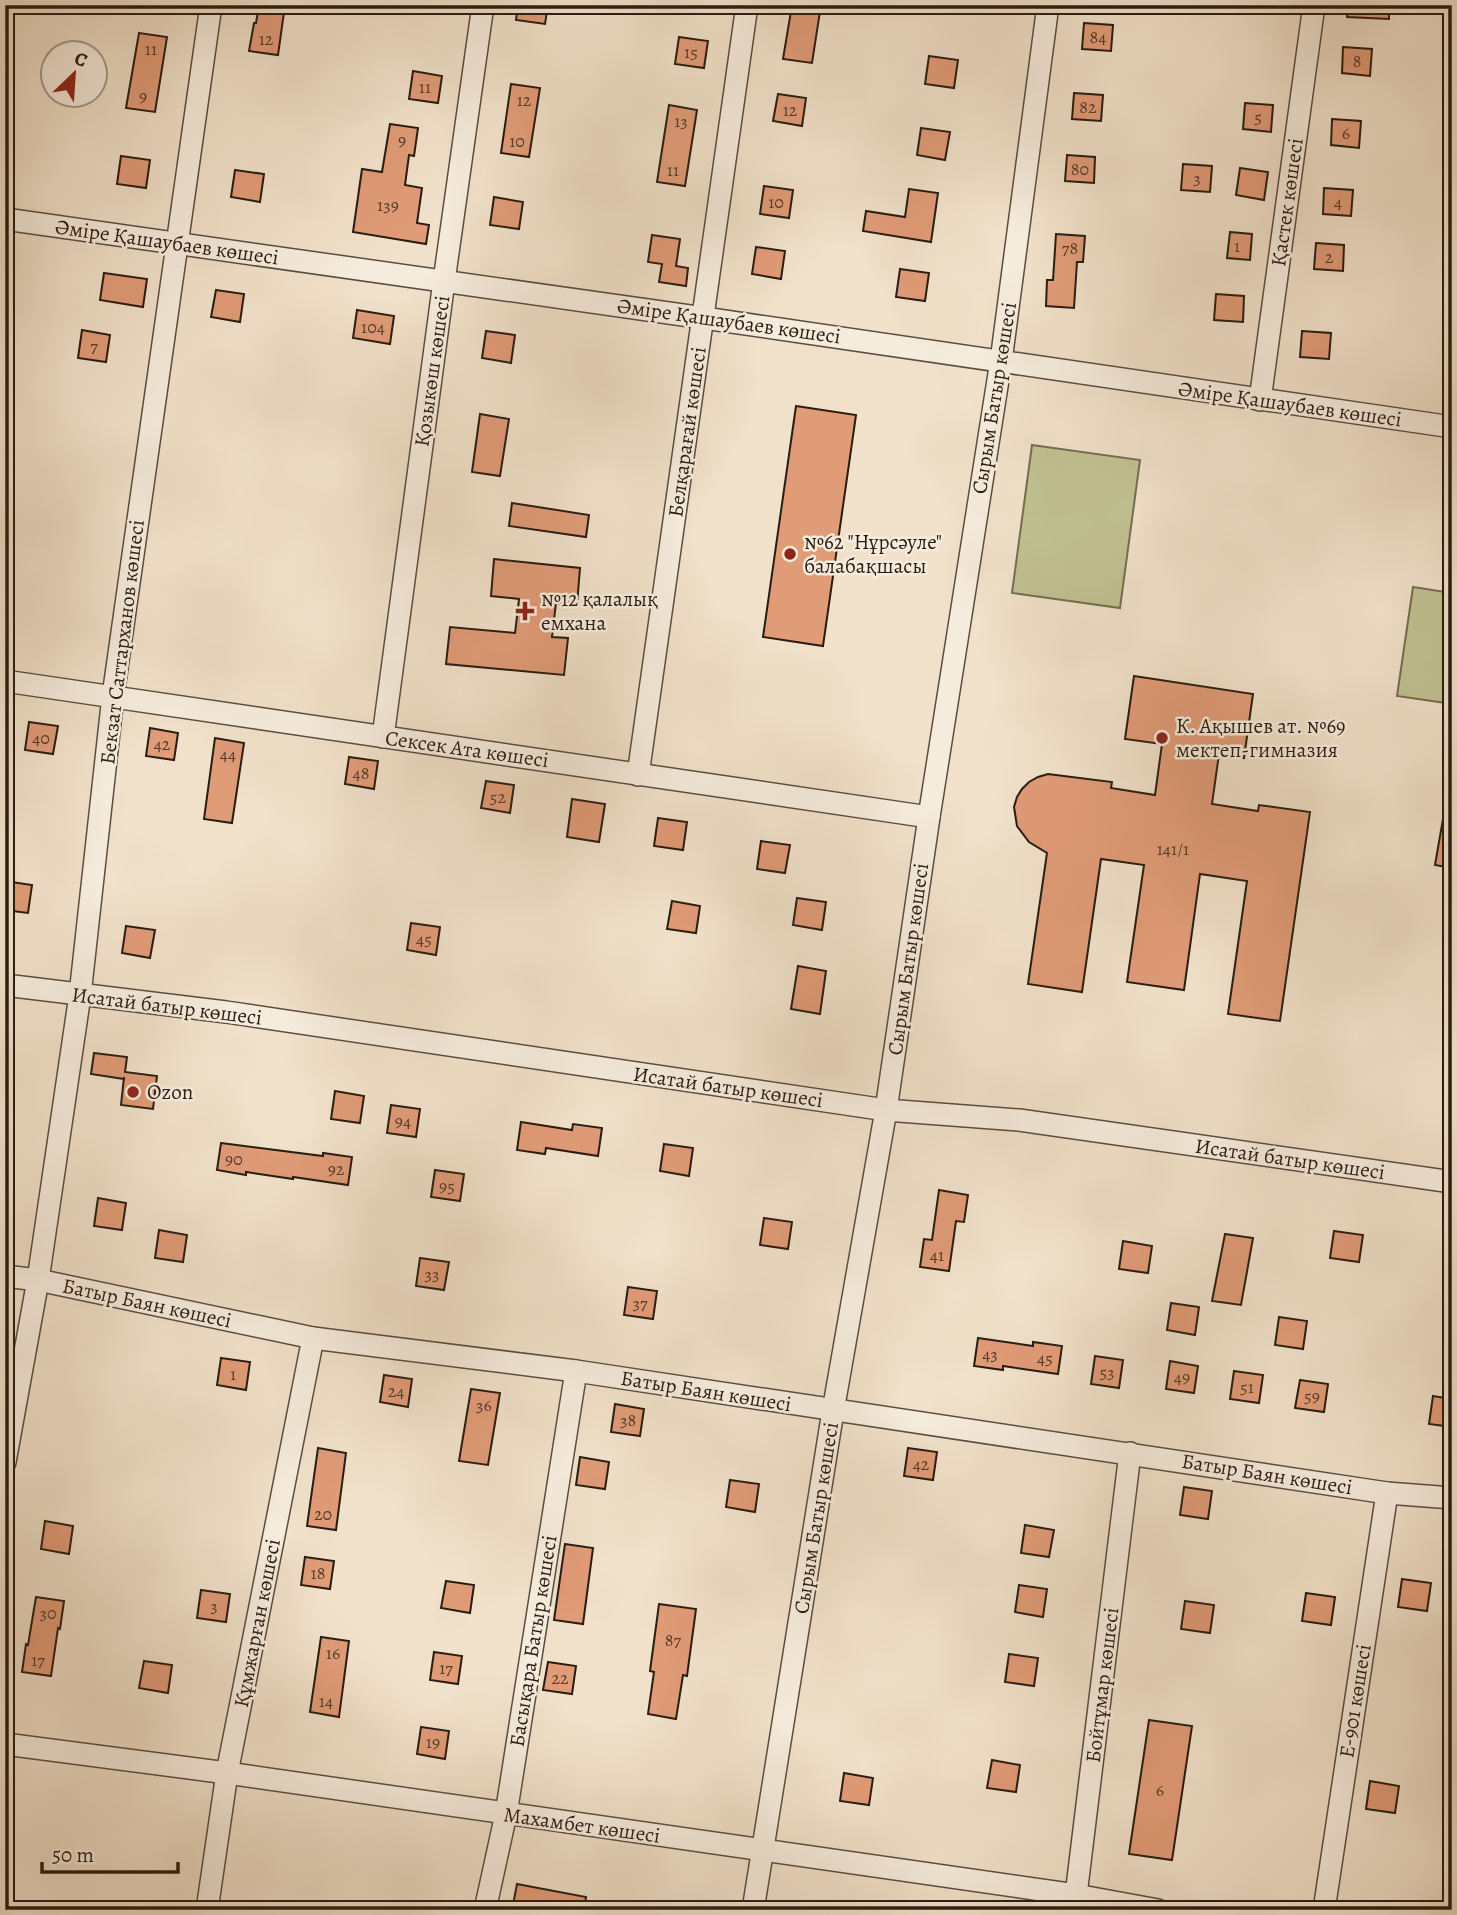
<svg xmlns="http://www.w3.org/2000/svg" width="1457" height="1915" viewBox="0 0 1457 1915" font-family="Alegreya,serif">
<rect width="100%" height="100%" fill="#f1e1ca"/>
<filter id="stains"><feTurbulence type="fractalNoise" baseFrequency=".00286" numOctaves="4"/><feColorMatrix values="0 0 0 0 .2 0 0 0 0 .09 0 0 0 0 .02 0 0 0 .5 -.17"/></filter>
<radialGradient id="worn" r=".72"><stop offset=".6" stop-color="#630" stop-opacity="0"/><stop offset="1" stop-color="#630" stop-opacity=".3"/></radialGradient>
<g fill="#c1c192" stroke="#756e52" stroke-width="2">
<polygon points="1032,445 1140,460 1120,608 1012,593"/>
<polygon points="1413,587 1452,593 1452,661 1446,703 1397,696"/>
</g>
<g fill="#e09b77" stroke="#291c13" stroke-width="2">
<polygon points="259,5 285,5 278,55 249,51 254,23 256,23"/>
<polygon points="518,5 548,5 545,24 516,20"/>
<polygon points="792,5 821,5 812,63 783,59"/>
<polygon points="1348,5 1389,5 1389,19 1347,17"/>
<polygon points="1084,23 1113,25 1111,51 1082,49"/>
<polygon points="139,33 167,37 155,112 126,108"/>
<polygon points="679,37 708,41 704,68 675,64"/>
<polygon points="1343,47 1372,49 1370,76 1342,73"/>
<polygon points="929,56 958,60 954,88 925,84"/>
<polygon points="413,71 442,76 438,103 409,99"/>
<polygon points="511,84 540,88 529,157 501,153"/>
<polygon points="1074,93 1103,95 1101,121 1072,119"/>
<polygon points="778,94 806,98 802,126 773,121"/>
<polygon points="1245,103 1273,105 1271,132 1243,129"/>
<polygon points="669,105 697,110 685,186 657,182"/>
<polygon points="1332,119 1361,121 1359,148 1331,145"/>
<polygon points="390,124 418,128 414,156 409,155 405,185 422,188 417,223 429,225 426,244 353,232 362,169 382,172"/>
<polygon points="921,128 950,132 945,160 917,155"/>
<polygon points="1067,155 1095,157 1094,183 1065,181"/>
<polygon points="121,156 150,160 146,188 117,184"/>
<polygon points="1183,164 1212,166 1210,192 1181,190"/>
<polygon points="1240,168 1268,172 1264,200 1236,195"/>
<polygon points="235,170 264,174 260,202 231,197"/>
<polygon points="764,186 793,190 789,218 760,214"/>
<polygon points="1324,188 1353,190 1351,216 1323,214"/>
<polygon points="909,189 938,193 931,242 863,231 866,211 905,217"/>
<polygon points="494,197 523,202 519,229 490,225"/>
<polygon points="1230,232 1252,234 1250,260 1227,258"/>
<polygon points="1056,234 1085,236 1083,262 1077,262 1074,308 1046,306 1047,280 1053,280"/>
<polygon points="652,235 680,239 676,266 688,268 686,286 659,282 662,264 648,262"/>
<polygon points="1316,243 1344,245 1343,271 1314,269"/>
<polygon points="756,247 785,251 781,279 752,274"/>
<polygon points="900,269 929,273 925,301 896,297"/>
<polygon points="104,273 147,279 143,307 100,300"/>
<polygon points="216,290 244,294 240,322 211,317"/>
<polygon points="1216,294 1244,296 1243,322 1214,320"/>
<polygon points="357,310 394,316 390,344 353,338"/>
<polygon points="82,330 110,335 106,362 78,358"/>
<polygon points="486,331 515,335 511,363 482,358"/>
<polygon points="1302,331 1331,333 1329,359 1300,357"/>
<polygon points="796,406 856,415 823,646 763,637"/>
<polygon points="480,414 509,419 500,476 472,472"/>
<polygon points="512,503 589,515 586,537 509,526"/>
<polygon points="494,559 580,568 577,605 556,603 552,637 568,638 564,675 446,664 450,627 515,633 519,599 491,596"/>
<polygon points="1134,676 1253,694 1244,758 1219,754 1212,804 1258,811 1259,805 1310,812 1280,1021 1228,1014 1247,881 1200,874 1184,990 1127,982 1144,865 1101,859 1082,992 1028,984 1047,853 1029,842 1017,826 1014,807 1017,797 1022,789 1029,782 1038,777 1048,774 1112,782 1111,788 1155,795 1162,744 1125,739"/>
<polygon points="29,722 58,726 53,754 25,750"/>
<polygon points="150,728 178,733 174,760 146,756"/>
<polygon points="215,738 244,743 232,823 204,819"/>
<polygon points="349,757 378,761 374,789 345,784"/>
<polygon points="486,781 514,785 510,813 481,808"/>
<polygon points="572,799 605,804 599,842 567,837"/>
<polygon points="1444,813 1452,814 1452,868 1435,865"/>
<polygon points="658,818 687,822 683,850 654,846"/>
<polygon points="761,841 790,845 785,873 757,869"/>
<polygon points="5,881 32,885 28,913 5,910"/>
<polygon points="797,898 826,902 822,930 793,925"/>
<polygon points="672,901 700,906 696,933 667,929"/>
<polygon points="411,923 440,927 436,955 407,950"/>
<polygon points="126,926 155,930 150,958 122,953"/>
<polygon points="798,966 826,971 820,1014 791,1009"/>
<polygon points="94,1053 127,1057 125,1072 157,1076 153,1109 121,1105 124,1077 124,1079 91,1074"/>
<polygon points="335,1091 364,1096 360,1123 331,1119"/>
<polygon points="391,1105 420,1109 416,1137 387,1133"/>
<polygon points="521,1122 572,1130 573,1124 602,1128 598,1156 546,1148 545,1154 517,1150"/>
<polygon points="221,1143 323,1156 323,1153 352,1157 348,1185 293,1177 293,1179 246,1172 246,1175 217,1170"/>
<polygon points="664,1144 693,1148 689,1176 660,1171"/>
<polygon points="435,1170 464,1174 460,1201 431,1197"/>
<polygon points="939,1190 968,1195 964,1222 956,1221 949,1271 920,1267 924,1239 932,1240"/>
<polygon points="98,1198 126,1203 122,1230 94,1226"/>
<polygon points="764,1218 792,1222 788,1249 760,1245"/>
<polygon points="159,1230 187,1235 183,1262 155,1258"/>
<polygon points="1334,1231 1363,1235 1359,1262 1330,1258"/>
<polygon points="1225,1234 1253,1238 1241,1305 1212,1301"/>
<polygon points="1123,1241 1152,1246 1148,1273 1119,1269"/>
<polygon points="420,1258 449,1262 444,1290 416,1286"/>
<polygon points="628,1287 657,1291 653,1319 624,1315"/>
<polygon points="1171,1303 1199,1307 1195,1335 1167,1330"/>
<polygon points="1279,1317 1307,1321 1303,1349 1275,1345"/>
<polygon points="978,1338 1033,1346 1033,1342 1062,1346 1058,1374 1003,1366 1003,1370 974,1366"/>
<polygon points="1095,1356 1123,1360 1119,1388 1091,1384"/>
<polygon points="221,1358 250,1362 246,1390 217,1385"/>
<polygon points="1170,1361 1198,1366 1194,1393 1166,1389"/>
<polygon points="1234,1371 1263,1375 1259,1403 1230,1399"/>
<polygon points="384,1375 412,1379 408,1407 380,1402"/>
<polygon points="1300,1380 1328,1384 1324,1412 1295,1408"/>
<polygon points="471,1389 500,1393 488,1465 459,1461"/>
<polygon points="1433,1396 1452,1399 1452,1427 1429,1424"/>
<polygon points="615,1404 644,1409 640,1436 611,1432"/>
<polygon points="318,1448 346,1453 336,1530 307,1526"/>
<polygon points="908,1448 937,1452 933,1480 904,1476"/>
<polygon points="580,1457 609,1462 605,1489 576,1485"/>
<polygon points="730,1480 759,1484 755,1512 726,1507"/>
<polygon points="1184,1487 1212,1491 1208,1519 1180,1515"/>
<polygon points="45,1521 73,1526 69,1554 41,1549"/>
<polygon points="1025,1525 1054,1530 1049,1557 1021,1553"/>
<polygon points="565,1544 593,1548 583,1624 554,1620"/>
<polygon points="305,1557 334,1561 330,1589 301,1585"/>
<polygon points="1402,1579 1431,1583 1427,1611 1398,1607"/>
<polygon points="446,1581 474,1585 470,1613 441,1608"/>
<polygon points="1019,1585 1047,1589 1043,1617 1015,1612"/>
<polygon points="201,1590 230,1594 226,1622 197,1618"/>
<polygon points="1306,1593 1335,1597 1331,1625 1302,1621"/>
<polygon points="36,1597 64,1601 60,1629 58,1628 51,1676 22,1672 26,1644 28,1645"/>
<polygon points="1185,1601 1214,1605 1210,1633 1181,1629"/>
<polygon points="659,1604 696,1609 687,1676 683,1675 676,1719 648,1714 654,1672 650,1671"/>
<polygon points="321,1637 349,1641 339,1717 310,1712"/>
<polygon points="434,1652 462,1656 458,1684 430,1680"/>
<polygon points="1009,1654 1038,1658 1034,1686 1005,1682"/>
<polygon points="144,1661 172,1665 168,1693 139,1688"/>
<polygon points="548,1662 576,1666 572,1694 543,1690"/>
<polygon points="1149,1720 1192,1726 1172,1860 1129,1854"/>
<polygon points="421,1727 449,1731 445,1759 417,1754"/>
<polygon points="992,1760 1020,1765 1016,1792 987,1788"/>
<polygon points="844,1773 873,1778 869,1805 840,1801"/>
<polygon points="1370,1781 1399,1786 1395,1813 1366,1809"/>
<polygon points="517,1884 586,1897 584,1910 512,1910"/>
</g>
<g fill="none" stroke-linecap="round" stroke-linejoin="round">
<g stroke="#5b4d41" stroke-width="24">
<g id="minor">
<polyline points="5,219 704,318 1452,427"/>
<polyline points="1260,400 1314,5"/>
<polyline points="5,681 929,817"/>
<polyline points="383,737 444,281 483,5"/>
<polyline points="638,775 747,5"/>
<polyline points="5,985 226,1012 886,1110 1019,1120 1452,1182"/>
<polyline points="5,1276 38,1280 313,1338 576,1371 1387,1493 1452,1498"/>
<polyline points="5,1462 38,1280 80,995 113,696 211,5"/>
<polyline points="5,1744 227,1773 1076,1895 1158,1910"/>
<polyline points="207,1910 227,1773 313,1338"/>
<polyline points="485,1910 506,1814 576,1371"/>
<polyline points="753,1910 833,1411 886,1110 929,817 1001,361 1048,5"/>
<polyline points="1061,1910 1076,1895 1130,1453"/>
<polyline points="1324,1910 1387,1493"/>
</g>
</g>
<use href="#minor" stroke="#f6ecdd" stroke-width="21"/>
</g>
<g fill="#8f2418" stroke="#f6ecdd" stroke-width="2.5">
<circle cx="790" cy="554" r="7"/>
<path d="M521.5 600.5h7v7h7v7h-7v7h-7v-7h-7v-7h7z"/>
<circle cx="1162" cy="738" r="7"/>
<circle cx="133" cy="1092" r="7"/>
</g>
<g text-anchor="middle" stroke-width="5" stroke-linejoin="round" paint-order="stroke">
<g font-size="18" fill="#573c2c">
<text x="1098" y="43">84</text>
<text x="266" y="45">12</text>
<text x="151" y="55">11</text>
<text x="691" y="58">15</text>
<text x="1357" y="67">8</text>
<text x="425" y="93">11</text>
<text x="143" y="102">9</text>
<text x="524" y="106">12</text>
<text x="1088" y="113">82</text>
<text x="790" y="116">12</text>
<text x="1258" y="123">5</text>
<text x="681" y="127">13</text>
<text x="1346" y="139">6</text>
<text x="402" y="146">9</text>
<text x="517" y="147">10</text>
<text x="1080" y="175">80</text>
<text x="673" y="176">11</text>
<text x="1197" y="184">3</text>
<text x="776" y="208">10</text>
<text x="1338" y="208">4</text>
<text x="388" y="211">139</text>
<text x="1237" y="252">1</text>
<text x="1070" y="254">78</text>
<text x="1329" y="263">2</text>
<text x="373" y="333">104</text>
<text x="94" y="352">7</text>
<text x="41" y="744">40</text>
<text x="162" y="750">42</text>
<text x="228" y="760">44</text>
<text x="361" y="779">48</text>
<text x="498" y="803">52</text>
<text x="1173" y="855">141/1</text>
<text x="424" y="945">45</text>
<text x="403" y="1127">94</text>
<text x="234" y="1165">90</text>
<text x="336" y="1175">92</text>
<text x="447" y="1192">95</text>
<text x="937" y="1261">41</text>
<text x="432" y="1280">33</text>
<text x="640" y="1309">37</text>
<text x="990" y="1360">43</text>
<text x="1045" y="1364">45</text>
<text x="1107" y="1378">53</text>
<text x="233" y="1380">1</text>
<text x="1182" y="1383">49</text>
<text x="1247" y="1393">51</text>
<text x="396" y="1397">24</text>
<text x="1312" y="1402">59</text>
<text x="484" y="1411">36</text>
<text x="628" y="1426">38</text>
<text x="921" y="1470">42</text>
<text x="323" y="1520">20</text>
<text x="318" y="1579">18</text>
<text x="214" y="1612">3</text>
<text x="48" y="1619">30</text>
<text x="673" y="1646">87</text>
<text x="333" y="1659">16</text>
<text x="38" y="1666">17</text>
<text x="446" y="1674">17</text>
<text x="560" y="1684">22</text>
<text x="326" y="1707">14</text>
<text x="433" y="1748">19</text>
<text x="1160" y="1796">6</text>
</g>
<g font-size="21" fill="#291c13" stroke="#f6ecdd">
<text transform="translate(1287 202) rotate(-82)" y="7">Қастек көшесі</text>
<text transform="translate(167 242) rotate(8)" y="7">Әміре Қашаубаев көшесі</text>
<text transform="translate(729 321) rotate(8)" y="7">Әміре Қашаубаев көшесі</text>
<text transform="translate(432 371) rotate(-82)" y="7">Қозыкөш көшесі</text>
<text transform="translate(994 398) rotate(-81)" y="7">Сырым Батыр көшесі</text>
<text transform="translate(1290 404) rotate(8)" y="7">Әміре Қашаубаев көшесі</text>
<text transform="translate(687 432) rotate(-82)" y="7">Белқарағай көшесі</text>
<text transform="translate(122 642) rotate(-83)" y="7">Бекзат Саттарханов көшесі</text>
<text transform="translate(467 749) rotate(8)" y="7">Сексек Ата көшесі</text>
<text transform="translate(908 959) rotate(-82)" y="7">Сырым Батыр көшесі</text>
<text transform="translate(167 1006) rotate(7)" y="7">Исатай батыр көшесі</text>
<text transform="translate(728 1087) rotate(8)" y="7">Исатай батыр көшесі</text>
<text transform="translate(1290 1159) rotate(8)" y="7">Исатай батыр көшесі</text>
<text transform="translate(147 1303) rotate(12)" y="7">Батыр Баян көшесі</text>
<text transform="translate(706 1391) rotate(9)" y="7">Батыр Баян көшесі</text>
<text transform="translate(1267 1474) rotate(9)" y="7">Батыр Баян көшесі</text>
<text transform="translate(816 1518) rotate(-81)" y="7">Сырым Батыр көшесі</text>
<text transform="translate(257 1623) rotate(-79)" y="7">Құмжарған көшесі</text>
<text transform="translate(533 1641) rotate(-81)" y="7">Басықара Батыр көшесі</text>
<text transform="translate(1102 1685) rotate(-83)" y="7">Бойтұмар көшесі</text>
<text transform="translate(1355 1701) rotate(-81)" y="7">Е-901 көшесі</text>
<text transform="translate(582 1825) rotate(8)" y="7">Махамбет көшесі</text>
</g>
<g font-size="21" fill="#291c13" stroke="#f6ecdd" text-anchor="start">
<text x="804" y="549">№62 "Нұрсәуле"<tspan x="804" dy="24">балабақшасы</tspan></text>
<text x="541" y="606">№12 қалалық<tspan x="541" dy="24">емхана</tspan></text>
<text x="1176" y="733">К. Ақышев ат. №69<tspan x="1176" dy="24">мектеп-гимназия</tspan></text>
<text x="147" y="1099">Ozon</text>
</g>
</g>
<rect width="1457" height="1915" fill="none" stroke="#f1e1ca" stroke-width="28"/>
<rect x="7" y="7" width="1443" height="1901" fill="none" stroke="#291c13" stroke-width="3.5"/>
<rect x="14" y="14" width="1429" height="1887" fill="none" stroke="#291c13" stroke-width="2"/>
<g transform="translate(74 74) rotate(25)"><circle r="33" fill="#f6ecdd" stroke="#a4998c" stroke-width="2"/>
<path d="M0-5L12 26L0 18L-12 26Z" fill="#8f2418"/>
<text y="-10" font-size="19" font-weight="bold" text-anchor="middle" fill="#291c13">С</text>
</g>
<path d="M42 1862v10h136v-10" fill="none" stroke="#291c13" stroke-width="3.5"/>
<text x="52" y="1862" font-size="21" fill="#291c13" stroke="#f6ecdd" stroke-width="5" paint-order="stroke">50 m</text>
<rect width="100%" height="100%" filter="url(#stains)"/>
<rect width="100%" height="100%" fill="url(#worn)"/>
</svg>
